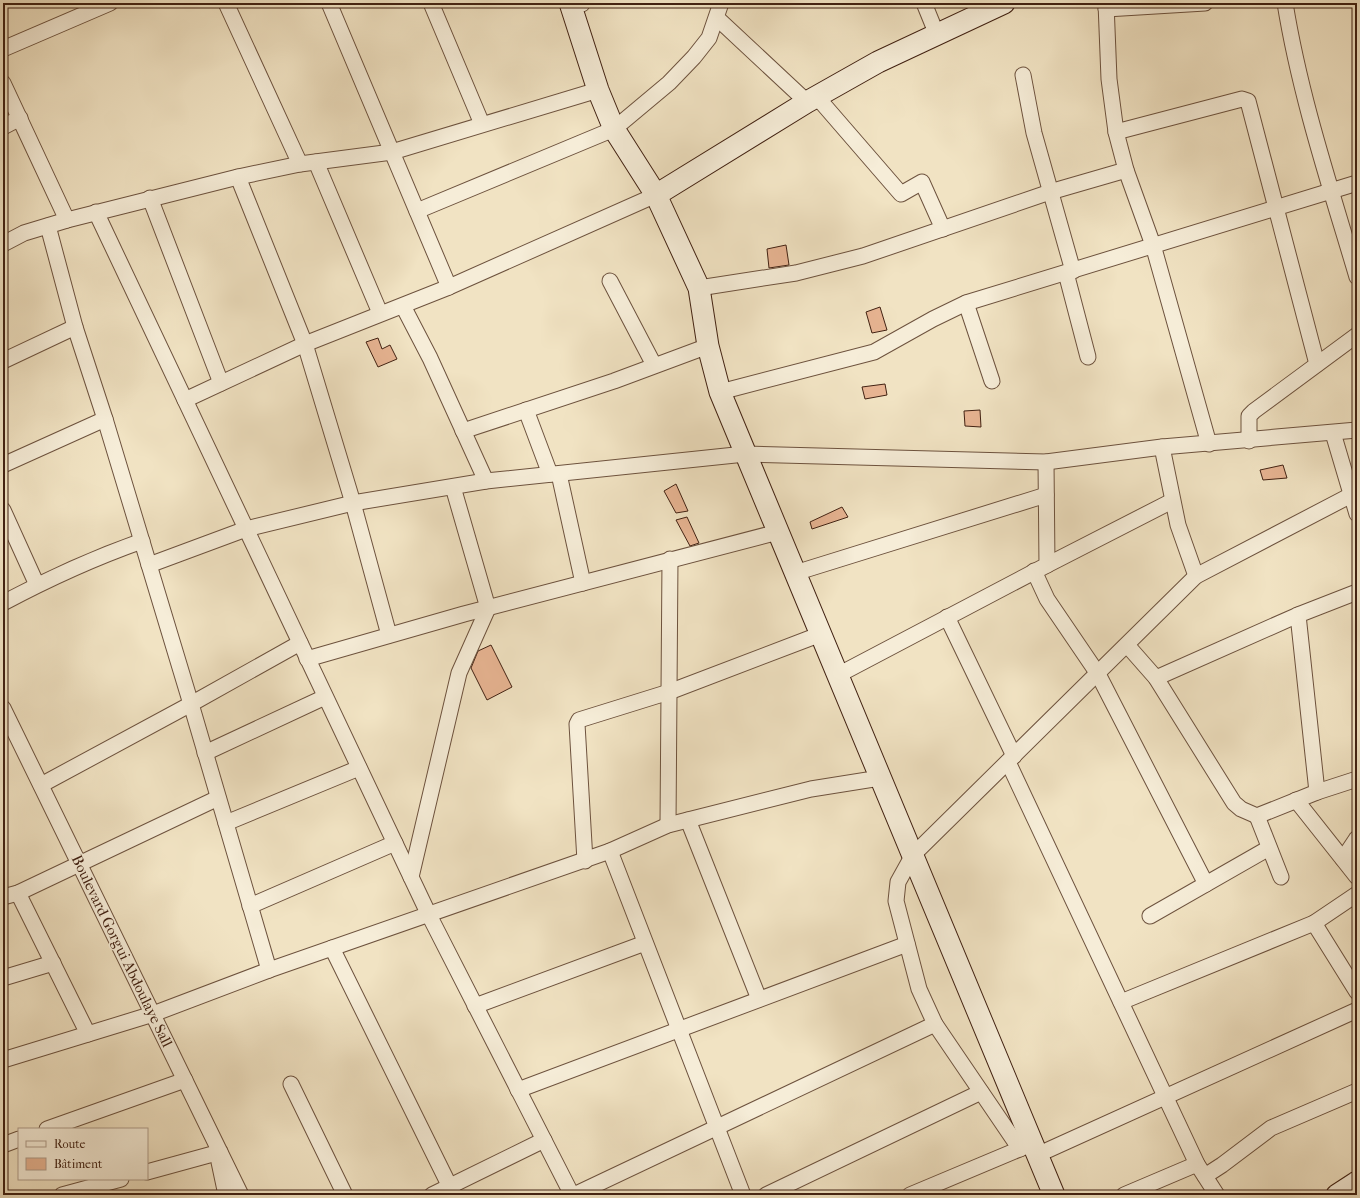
<svg xmlns="http://www.w3.org/2000/svg" width="1360" height="1198" viewBox="0 0 1360 1198" font-family="'IM FELL French Canon',serif">
<rect width="100%" height="100%" fill="#f1e3c3"/>
<filter id="stains"><feTurbulence type="fractalNoise" baseFrequency=".005" numOctaves="4"/><feColorMatrix values="0 0 0 0 .2 0 0 0 0 .09 0 0 0 0 .02 0 0 0 .5 -.17"/></filter>
<radialGradient id="worn" r=".72"><stop offset=".6" stop-color="#630" stop-opacity="0"/><stop offset="1" stop-color="#630" stop-opacity=".3"/></radialGradient>
<g fill="#e7b492" stroke="#412112">
<polygon points="786,245 789,265 769,268 767,249"/>
<polygon points="880,307 887,330 872,333 866,312"/>
<polygon points="378,338 382,349 390,345 397,359 378,367 366,342"/>
<polygon points="885,384 887,395 865,399 862,387"/>
<polygon points="980,410 981,427 965,426 964,411"/>
<polygon points="1283,465 1287,478 1263,480 1260,470"/>
<polygon points="676,484 688,511 676,513 664,491"/>
<polygon points="842,507 848,517 812,529 810,522"/>
<polygon points="687,517 699,543 690,546 676,520"/>
<polygon points="491,645 512,687 487,700 471,668 478,651"/>
</g>
<g fill="none" stroke-linecap="round" stroke-linejoin="round">
<g stroke="#6d523e" stroke-width="17">
<g id="street">
<polyline points="226,3 300,164"/>
<polyline points="329,3 449,287"/>
<polyline points="431,3 482,124"/>
<polyline points="924,3 937,35"/>
<path d="M1285 3C1300 96 1330 186 1357 277"/>
<polyline points="582,4 582,3"/>
<polyline points="1106,9 1205,3"/>
<polyline points="717,18 807,102"/>
<polyline points="3,49 110,3"/>
<polyline points="1023,75 1034,133 1073,271"/>
<polyline points="3,83 67,220"/>
<polyline points="817,97 901,194 922,182 943,229"/>
<polyline points="3,127 20,118"/>
<polyline points="1116,132 1242,99 1248,101 1317,364"/>
<polyline points="316,162 380,313"/>
<polyline points="1126,170 1153,245 1209,444"/>
<polyline points="238,177 305,344 353,503 389,635"/>
<polyline points="150,198 221,383"/>
<polyline points="417,211 614,129 669,83 694,57 709,38 721,3"/>
<polyline points="96,212 429,915 572,1195"/>
<polyline points="48,226 75,327 105,419 191,704 269,970"/>
<polyline points="3,244 24,233 67,220 238,177 300,164 392,152 598,90"/>
<polyline points="1066,273 1088,357"/>
<polyline points="610,281 654,365"/>
<polyline points="699,288 796,273 863,256 1050,192 1126,170 1116,132 1109,79 1106,3"/>
<polyline points="966,303 992,381"/>
<polyline points="403,306 430,358 486,481"/>
<polyline points="3,361 75,327"/>
<polyline points="720,392 874,352 933,319 966,303 1357,183"/>
<polyline points="185,400 305,344 449,287 656,195"/>
<polyline points="526,410 550,474"/>
<polyline points="463,431 614,381 708,346"/>
<polyline points="1333,433 1357,514"/>
<polyline points="1249,441 1249,416 1254,411 1357,335"/>
<polyline points="1162,447 1178,525 1196,576"/>
<polyline points="3,465 105,419"/>
<polyline points="559,474 583,583"/>
<polyline points="3,510 37,585"/>
<polyline points="149,565 246,529 353,503 486,481 745,454 1046,462 1162,447 1357,430"/>
<polyline points="1047,565 1172,501"/>
<polyline points="1034,571 1047,599 1098,674 1206,884"/>
<polyline points="795,573 1046,495"/>
<path d="M3 603C48 579 94 558 142 541"/>
<polyline points="947,617 1014,756"/>
<polyline points="1127,645 1156,678 1234,803 1241,809 1257,816 1317,792 1298,615 1357,592"/>
<polyline points="307,659 464,614 778,532"/>
<polyline points="838,675 1047,565 1046,462"/>
<polyline points="1156,678 1298,615"/>
<polyline points="3,708 241,1195"/>
<polyline points="205,753 325,697"/>
<polyline points="1008,762 1197,1164 1217,1195"/>
<polyline points="41,785 191,704 300,643"/>
<polyline points="1317,792 1357,779"/>
<polyline points="1296,800 1357,877"/>
<polyline points="1257,816 1281,877"/>
<polyline points="688,820 759,999"/>
<polyline points="226,823 359,768"/>
<polyline points="668,825 670,559"/>
<polyline points="610,851 743,1195"/>
<polyline points="1343,859 1357,838"/>
<polyline points="585,861 577,724 579,720 669,692 821,634"/>
<polyline points="411,877 459,673 488,608 453,487"/>
<polyline points="18,893 88,1034"/>
<polyline points="3,897 18,893 218,798"/>
<polyline points="250,906 395,843"/>
<polyline points="1150,916 1269,848"/>
<polyline points="1314,923 1357,992"/>
<polyline points="332,948 454,1195"/>
<polyline points="3,978 53,963"/>
<polyline points="1121,1002 1314,923 1357,894"/>
<polyline points="475,1006 645,943"/>
<polyline points="3,1060 153,1014 269,970 610,851 668,825 811,789 880,778"/>
<polyline points="291,1084 345,1195"/>
<polyline points="518,1090 907,944"/>
<polyline points="47,1129 185,1080"/>
<polyline points="3,1145 19,1139"/>
<polyline points="1020,1149 935,1024 919,989 896,901 898,882 913,855 1196,576 1357,492"/>
<polyline points="1037,1155 1357,1010"/>
<polyline points="219,1162 226,1195"/>
<polyline points="147,1172 220,1152"/>
<polyline points="1205,1176 1222,1165 1271,1128 1357,1091"/>
<polyline points="62,1195 121,1179"/>
<polyline points="432,1195 544,1140"/>
<polyline points="574,1195 935,1024"/>
<polyline points="766,1195 981,1092"/>
<polyline points="910,1195 1029,1145"/>
<polyline points="1124,1195 1197,1164"/>
</g>
</g>
<g stroke="#412112" stroke-width="23">
<g id="secondary">
<polyline points="570,3 598,90 614,129 656,195 699,288 708,346 720,392 1054,1195"/>
<polyline points="656,195 807,102 878,62 1004,3"/>
<polyline points="1337,1195 1357,1182"/>
</g>
</g>
<use href="#street" stroke="#f6edd8" stroke-width="15"/>
<use href="#secondary" stroke="#f6edd8" stroke-width="21"/>
</g>
<g text-anchor="middle" stroke-width="3" stroke-linejoin="round" paint-order="stroke">
<g font-size="15" fill="#412112" stroke="#f6edd8">
<text transform="translate(122 951) rotate(64)" y="5">Boulevard Gorgui Abdoulaye Sall</text>
</g>
</g>
<rect width="1360" height="1198" fill="none" stroke="#f1e3c3" stroke-width="16"/>
<rect x="4" y="4" width="1352" height="1190" fill="none" stroke="#412112" stroke-width="2"/>
<rect x="8" y="8" width="1344" height="1182" fill="none" stroke="#412112"/>
<rect x="18" y="1128" width="130" height="52" fill="#f6edd8" stroke="#ae9b89"/>
<rect x="26" y="1141" width="20" height="6" fill="#f6edd8" stroke="#ae9b89"/>
<text x="54" y="1148" font-size="12" fill="#412112">Route</text>
<rect x="26" y="1158" width="20" height="12" fill="#e7b492" stroke="#ae9b89"/>
<text x="54" y="1168" font-size="12" fill="#412112">Bâtiment</text>
<rect width="100%" height="100%" filter="url(#stains)"/>
<rect width="100%" height="100%" fill="url(#worn)"/>
</svg>
